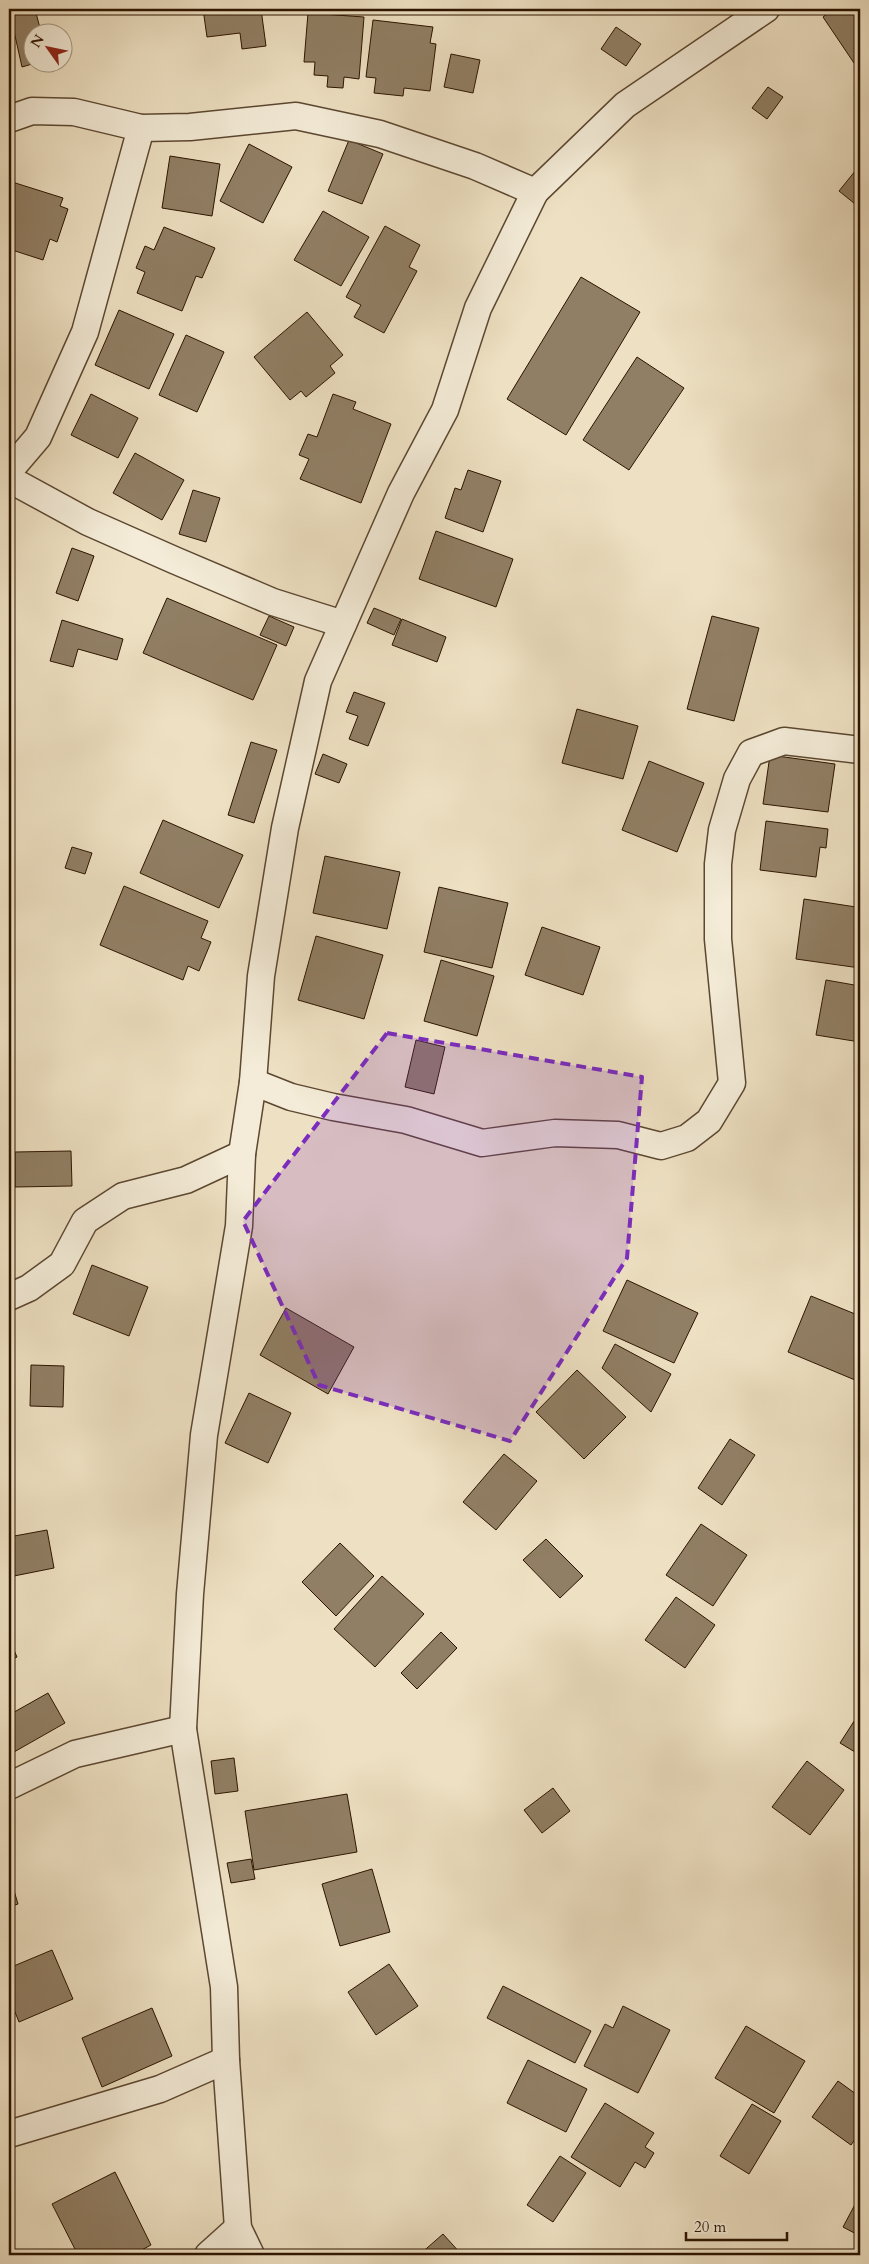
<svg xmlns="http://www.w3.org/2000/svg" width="869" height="2264" viewBox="0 0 869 2264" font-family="Cardo,serif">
<rect width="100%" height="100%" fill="#eee1c3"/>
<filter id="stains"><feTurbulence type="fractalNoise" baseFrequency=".004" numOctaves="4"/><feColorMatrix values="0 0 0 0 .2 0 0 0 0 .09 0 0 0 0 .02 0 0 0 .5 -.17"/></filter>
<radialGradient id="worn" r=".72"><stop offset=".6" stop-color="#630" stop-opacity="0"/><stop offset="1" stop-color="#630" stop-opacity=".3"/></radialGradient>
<g fill="#917f65" stroke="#2c1400">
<polygon points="9,9 35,9 41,32 32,32 32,62 39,62 22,67"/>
<polygon points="203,9 261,9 266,46 242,49 240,33 207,37"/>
<polygon points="833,9 860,9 860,58 854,63 823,17"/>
<polygon points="308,13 364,17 359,79 344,77 343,88 327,87 328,76 314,75 315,62 304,62"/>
<polygon points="373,20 433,27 430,43 436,44 430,91 404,88 403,96 374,93 376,78 366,77"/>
<polygon points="616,27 641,44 626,66 601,49"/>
<polygon points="451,54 480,60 473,93 444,87"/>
<polygon points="768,87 783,97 767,119 752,108"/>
<polygon points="349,140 383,154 362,204 328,191"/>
<polygon points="249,144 292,167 263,223 220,201"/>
<polygon points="170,156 220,164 212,216 162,208"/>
<polygon points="860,165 860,208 839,191"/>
<polygon points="9,181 63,198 60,206 68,209 57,242 50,239 43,260 9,249"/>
<polygon points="323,211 369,237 341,286 294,260"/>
<polygon points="385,226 420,245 409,267 417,271 384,333 354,317 361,305 346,297"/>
<polygon points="164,227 215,248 202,278 196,276 182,311 137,293 145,272 136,268 145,246 154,250"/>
<polygon points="581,277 640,312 566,435 507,399"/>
<polygon points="119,310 174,334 149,389 95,365"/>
<polygon points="307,312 343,355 330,366 335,373 306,397 301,391 290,400 254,357"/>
<polygon points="186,335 224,352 197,412 159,395"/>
<polygon points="637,357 684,388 629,470 583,440"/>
<polygon points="91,394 138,418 118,458 71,435"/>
<polygon points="333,394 356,402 353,409 391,424 361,503 300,479 309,459 299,455 308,434 317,437"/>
<polygon points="135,453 184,480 162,520 113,493"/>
<polygon points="468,470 501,481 483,532 445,518 455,488 461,490"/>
<polygon points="193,490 220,498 206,542 179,534"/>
<polygon points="436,531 513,559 496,607 419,579"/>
<polygon points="72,548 94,556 78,601 56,593"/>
<polygon points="167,598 277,645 253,700 143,653"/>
<polygon points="374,608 401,619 394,635 367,623"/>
<polygon points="269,616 294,627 286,646 260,635"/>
<polygon points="712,616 759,628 734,721 687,709"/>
<polygon points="402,619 446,637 437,662 392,645"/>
<polygon points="62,620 123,639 117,660 78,649 73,667 50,661"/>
<polygon points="354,692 385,703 368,746 349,739 358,716 346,712"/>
<polygon points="577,709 638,726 623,779 562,763"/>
<polygon points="251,742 277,750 254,823 228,815"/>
<polygon points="323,754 347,764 339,783 315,774"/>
<polygon points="770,755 835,764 828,812 763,804"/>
<polygon points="649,761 704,783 677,852 622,830"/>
<polygon points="163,820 243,855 219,908 140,873"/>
<polygon points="766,821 828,829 826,848 820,847 816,877 760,870"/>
<polygon points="72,847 92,853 85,874 65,868"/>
<polygon points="325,856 400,872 387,929 313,913"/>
<polygon points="124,886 208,921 201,938 211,942 199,971 188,966 183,980 100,945"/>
<polygon points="439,887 508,903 492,968 424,952"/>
<polygon points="804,899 856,907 855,912 860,912 860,968 796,959"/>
<polygon points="542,927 600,947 583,995 525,975"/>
<polygon points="316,936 383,955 364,1019 298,1000"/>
<polygon points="441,960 494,976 477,1036 424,1021"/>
<polygon points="826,980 860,986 860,1042 816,1035"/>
<polygon points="416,1040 445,1047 434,1094 405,1087"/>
<polygon points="71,1151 72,1186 15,1187 15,1152"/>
<polygon points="92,1265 148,1287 129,1336 73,1314"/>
<polygon points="627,1280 698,1313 674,1363 603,1331"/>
<polygon points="811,1296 860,1316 860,1366 855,1380 788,1352"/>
<polygon points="286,1308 354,1347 328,1394 260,1355"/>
<polygon points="615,1344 671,1374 651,1412 602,1368"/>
<polygon points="31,1365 64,1366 63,1407 30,1406"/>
<polygon points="577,1370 626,1417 584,1459 536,1412"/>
<polygon points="249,1393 291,1413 268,1463 225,1443"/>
<polygon points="730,1439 755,1455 722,1505 698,1488"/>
<polygon points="504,1454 537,1481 496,1530 463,1502"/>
<polygon points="701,1524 747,1555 713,1606 666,1575"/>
<polygon points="47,1530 54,1568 9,1577 9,1537"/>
<polygon points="546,1539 583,1576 560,1598 523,1560"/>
<polygon points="340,1543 374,1576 336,1616 302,1582"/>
<polygon points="382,1576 424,1614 375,1667 334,1629"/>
<polygon points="676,1597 715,1625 685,1668 645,1640"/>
<polygon points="441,1632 457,1648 417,1689 401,1673"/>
<polygon points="9,1639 17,1657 9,1661"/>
<polygon points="48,1693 65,1723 14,1752 9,1742 9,1715"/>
<polygon points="860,1712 860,1755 840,1743"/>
<polygon points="234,1758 238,1791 215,1794 211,1761"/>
<polygon points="807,1761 844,1790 810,1835 772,1807"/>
<polygon points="553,1788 570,1811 542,1833 524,1810"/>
<polygon points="347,1794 357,1852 254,1870 245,1811"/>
<polygon points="251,1859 255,1879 231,1883 227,1863"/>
<polygon points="372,1869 390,1932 340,1946 322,1884"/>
<polygon points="9,1874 18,1904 9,1907"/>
<polygon points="52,1950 73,1999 19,2022 9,1997 9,1968"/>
<polygon points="389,1964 418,2006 376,2035 348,1992"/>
<polygon points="503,1986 591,2031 575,2063 487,2018"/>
<polygon points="623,2006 670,2030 638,2093 584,2066 605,2024 613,2028"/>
<polygon points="152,2008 172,2056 102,2087 82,2038"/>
<polygon points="746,2026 805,2061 774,2113 715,2078"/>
<polygon points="528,2060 587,2089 566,2132 507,2103"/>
<polygon points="838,2081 860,2097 860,2132 851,2145 812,2117"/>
<polygon points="605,2103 654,2133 645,2147 654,2153 645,2168 635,2162 620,2187 571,2157"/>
<polygon points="752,2104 781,2121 749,2174 720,2156"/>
<polygon points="560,2156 586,2173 553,2222 527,2205"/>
<polygon points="115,2172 151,2245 134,2254 134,2255 78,2255 52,2204"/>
<polygon points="860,2195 860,2236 843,2227"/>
<polygon points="443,2234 462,2255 419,2255"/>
</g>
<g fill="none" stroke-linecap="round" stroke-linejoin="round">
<g stroke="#5c4731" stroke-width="29">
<g id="street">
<polyline points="9,119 32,111 74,112 141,128 190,127 296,116 380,134 475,166 535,192"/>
<polyline points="9,471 38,437 85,332 141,128"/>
<polyline points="9,479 88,522 174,560 273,602 343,624"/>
<polyline points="253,1082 291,1097 333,1107 406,1120 482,1143 555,1133 618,1135 661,1146 687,1138 709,1121 732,1083 718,939 718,864 722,830 737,779 751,753 784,741 860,750"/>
<polyline points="9,1297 29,1288 62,1264 85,1221 123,1196 186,1180 242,1154"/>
<polyline points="9,1786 75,1754 183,1729"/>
<polyline points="9,2134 160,2089 226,2060"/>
<polyline points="208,2255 238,2228"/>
<polyline points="251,2255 238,2228 226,2060 224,1987 183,1729 190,1594 204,1435 239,1226 242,1154 253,1082 261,976 285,828 318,681 401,493 445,410 478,308 535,192 625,105 766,9"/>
</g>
</g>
<use href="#street" stroke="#f4ecd8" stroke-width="26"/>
</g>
<path fill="#7b2cbf" fill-opacity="0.2" stroke="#7b2cbf" stroke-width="4" stroke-dasharray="10 6" stroke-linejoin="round" d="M387 1033 642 1077 627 1258 510 1441 319 1385 243 1221Z"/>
<rect width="869" height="2264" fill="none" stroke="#eee1c3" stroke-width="30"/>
<rect x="10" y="10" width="849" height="2244" fill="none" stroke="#2c1400" stroke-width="2.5"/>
<rect x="15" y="15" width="839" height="2234" fill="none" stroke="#2c1400"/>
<g transform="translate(48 48) rotate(303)"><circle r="24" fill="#f4ecd8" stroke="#a49682"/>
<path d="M0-4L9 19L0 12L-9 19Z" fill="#8f2418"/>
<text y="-8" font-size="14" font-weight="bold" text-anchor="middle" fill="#2c1400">N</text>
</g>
<path d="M686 2232v8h101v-8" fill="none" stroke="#2c1400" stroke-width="2.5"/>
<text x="694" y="2232" font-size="15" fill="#2c1400" stroke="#f4ecd8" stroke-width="4" paint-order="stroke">20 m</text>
<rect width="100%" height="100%" filter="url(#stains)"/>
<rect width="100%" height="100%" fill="url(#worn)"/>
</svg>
